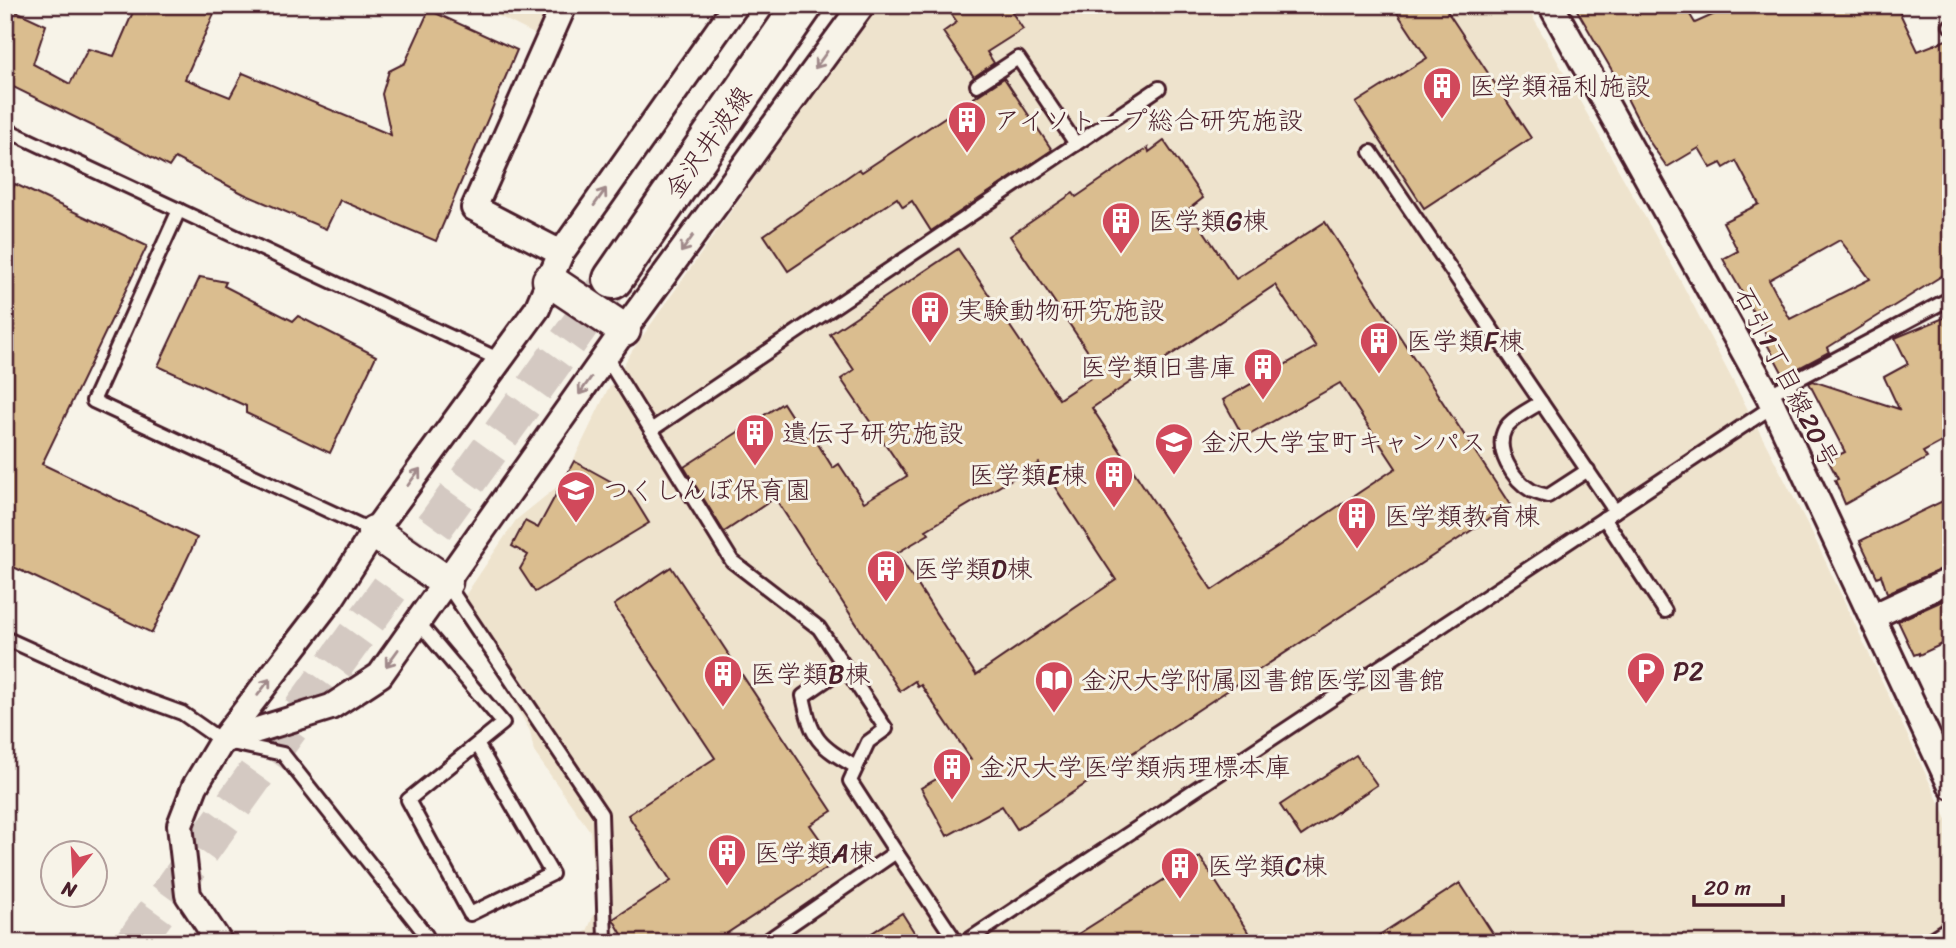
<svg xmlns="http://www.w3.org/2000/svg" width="1956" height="948" viewBox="0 0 1956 948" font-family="Sriracha,'Klee One',sans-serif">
<rect width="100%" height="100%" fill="#f7f3e8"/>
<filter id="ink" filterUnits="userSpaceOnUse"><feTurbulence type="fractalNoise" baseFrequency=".0143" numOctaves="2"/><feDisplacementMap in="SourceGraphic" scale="14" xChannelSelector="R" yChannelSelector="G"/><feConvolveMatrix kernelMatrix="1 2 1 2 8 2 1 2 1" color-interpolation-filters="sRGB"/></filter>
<g filter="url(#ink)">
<g fill="#eee3cd">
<polygon points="477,5 550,5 536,35"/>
<polygon points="877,5 1526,5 1677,274 1780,471 1814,537 1951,828 1951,943 565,943 587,931 596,910 590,831 534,752 530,731 497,673 454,612 516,520 563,482 607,391 632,351"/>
</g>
<g fill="#dabd8f" stroke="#4a1f2b" stroke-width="2" fill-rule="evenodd">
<polygon points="136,5 218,5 185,79 230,97 243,73 391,135 382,94 389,71 405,63 429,10 517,50 436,241 340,200 326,229 244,194 175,158 169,167 105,132 5,83 5,6 46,25 33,64 70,84 88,49 114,56"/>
<polygon points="945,5 1007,5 1023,29 987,52 994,63 974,77 943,32 957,22"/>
<polygon points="1392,5 1443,5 1531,138 1424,208 1356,103 1427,58"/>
<path d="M1574 5H1684L1695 23 1735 5H1896L1918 51 1951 38V270L1827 348 1829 352 1784 376 1766 342 1769 340 1723 259 1738 251 1723 222 1759 204 1736 161 1724 168 1721 163 1711 168 1699 148 1667 167 1649 141 1617 79ZM1840 240 1870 279 1790 319 1769 280Z"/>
<polygon points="1004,78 1052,150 931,231 912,201 903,207 897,198 788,271 764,235 859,169 862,172"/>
<path d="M1164 141 1203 198 1189 209 1236 279 1325 222 1510 505 1017 829 1002 806 947 836 921 788 971 759 921 685 918 687 915 681 900 691 775 498 724 532 684 467 783 403 805 437 811 433 833 468 839 464 864 502 907 476 841 379 854 370 830 334 958 249 1059 399 1101 371 1010 236 1073 193 1076 197 1148 148 1149 152ZM1275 285 1316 347 1223 400 1244 438 1340 383 1396 468 1212 590 1092 408ZM1039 463 1116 580 976 675 897 553 929 534 926 530Z"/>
<polygon points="15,184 147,246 42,464 197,538 152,633 5,563 5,204"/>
<polygon points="200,277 226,282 224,286 293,321 298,316 376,356 330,453 246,413 246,406 158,366"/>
<polygon points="1951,315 1951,437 1923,452 1927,458 1845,504 1835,480 1838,479 1828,460 1845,452 1809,383 1813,381 1899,409 1884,377 1908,364 1895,338"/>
<polygon points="574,461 630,492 649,523 535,592 520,569 528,555 512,546 525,521 538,528"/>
<polygon points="1951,497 1951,565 1887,593 1881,575 1877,577 1860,541"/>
<polygon points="671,567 832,811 810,825 836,862 712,943 627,943 613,919 671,881 628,815 715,758 614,605"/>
<polygon points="1951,597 1951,640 1919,655 1919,653 1914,655 1898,621"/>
<polygon points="1356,755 1377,785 1301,836 1280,805"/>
<polygon points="1200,857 1255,943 1064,943"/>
<polygon points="1460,883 1499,943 1367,943"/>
<polygon points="902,913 921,943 857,943"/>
</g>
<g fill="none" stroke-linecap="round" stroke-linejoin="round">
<polyline stroke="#d4c9c2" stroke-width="38" stroke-dasharray="38 19" stroke-linecap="butt" points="134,943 613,279"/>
<g stroke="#4a1f2b" stroke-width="18">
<g id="service">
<polyline points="1950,26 1951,25"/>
<polyline points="977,85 1018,58 1076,144"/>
<polyline points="5,129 498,359"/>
<polyline points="1371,152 1615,511 1773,406"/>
<polyline points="179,210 93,401 374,532"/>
<polyline points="606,357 732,561 819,628 886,729 868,742 850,781 896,852"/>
<polyline points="1768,395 1951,298"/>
<path d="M1541 402C1531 409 1511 418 1505 429 1494 450 1513 480 1532 491 1537 493 1543 495 1548 496L1588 470"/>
<polyline points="651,430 1159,88"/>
<polyline points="1604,518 1665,611"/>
<polyline points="446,583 601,814 605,939 607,943"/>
<polyline points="418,622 503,723 408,800 470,914 552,874 477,744"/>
<polyline points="5,638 127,693 182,713 222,741 283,754 426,935 429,943"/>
<path d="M845 667 803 696C812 740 818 745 856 767"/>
<polyline points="764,943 896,852 957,943"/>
<polyline points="964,943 1615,511"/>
<polyline points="1925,943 1951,926"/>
</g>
</g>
<g stroke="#4a1f2b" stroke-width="30">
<g id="minor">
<polyline points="1551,5 1768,395 1951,786"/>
<polyline points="561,253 474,208 564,5"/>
<polyline points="1872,617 1951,580"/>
<polyline points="222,741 331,707 380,675 624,330 862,5"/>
<polyline points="220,943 188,895 180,825 195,786 222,741 331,599 374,532 537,309 561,253 736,5"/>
</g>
</g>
<g stroke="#4a1f2b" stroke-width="37">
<g id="tertiary">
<polyline points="549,280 624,330"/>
<polyline points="374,532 446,582"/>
</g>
</g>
<g stroke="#4a1f2b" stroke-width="44">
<polyline id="primary" points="613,279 803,5"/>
</g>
<use href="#service" stroke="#f7f3e8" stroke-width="12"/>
<use href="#minor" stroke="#f7f3e8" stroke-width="24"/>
<use href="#tertiary" stroke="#f7f3e8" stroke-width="32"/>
<use href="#primary" stroke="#f7f3e8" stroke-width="38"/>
</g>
<defs><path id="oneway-shaft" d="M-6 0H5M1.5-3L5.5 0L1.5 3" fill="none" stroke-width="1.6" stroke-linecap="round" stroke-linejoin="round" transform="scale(1.75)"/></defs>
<g stroke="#a0898a">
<use href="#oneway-shaft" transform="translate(821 60) rotate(126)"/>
<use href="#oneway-shaft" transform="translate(600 197) rotate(-55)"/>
<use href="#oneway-shaft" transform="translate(687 244) rotate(126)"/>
<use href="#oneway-shaft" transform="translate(585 386) rotate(125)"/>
<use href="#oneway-shaft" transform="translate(414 477) rotate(-54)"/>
<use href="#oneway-shaft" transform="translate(392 658) rotate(126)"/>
<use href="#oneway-shaft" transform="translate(264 687) rotate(-53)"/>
</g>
</g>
<defs>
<g id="building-pin" transform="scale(2.0125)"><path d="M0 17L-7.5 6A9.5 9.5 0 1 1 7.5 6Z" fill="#d1495b" stroke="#f7f3e8"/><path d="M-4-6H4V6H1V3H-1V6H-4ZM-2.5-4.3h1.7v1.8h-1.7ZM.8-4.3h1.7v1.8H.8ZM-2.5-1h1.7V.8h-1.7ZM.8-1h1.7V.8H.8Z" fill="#fff"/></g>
<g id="university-pin" transform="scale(2.0125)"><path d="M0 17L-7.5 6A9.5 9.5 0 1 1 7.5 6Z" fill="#d1495b" stroke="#f7f3e8"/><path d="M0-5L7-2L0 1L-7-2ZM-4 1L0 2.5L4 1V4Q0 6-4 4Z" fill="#fff"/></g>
<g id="school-pin" transform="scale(2.0125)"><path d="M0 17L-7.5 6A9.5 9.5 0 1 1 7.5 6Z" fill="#d1495b" stroke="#f7f3e8"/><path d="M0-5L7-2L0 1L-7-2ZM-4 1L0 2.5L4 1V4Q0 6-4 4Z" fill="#fff"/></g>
<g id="parking-pin" transform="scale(2.0125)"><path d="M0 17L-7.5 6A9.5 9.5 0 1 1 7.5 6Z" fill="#d1495b" stroke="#f7f3e8"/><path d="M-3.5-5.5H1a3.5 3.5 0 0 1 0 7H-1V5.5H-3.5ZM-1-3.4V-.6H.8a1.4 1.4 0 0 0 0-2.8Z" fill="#fff"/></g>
<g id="library-pin" transform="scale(2.0125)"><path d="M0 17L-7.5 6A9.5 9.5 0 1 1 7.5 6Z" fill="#d1495b" stroke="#f7f3e8"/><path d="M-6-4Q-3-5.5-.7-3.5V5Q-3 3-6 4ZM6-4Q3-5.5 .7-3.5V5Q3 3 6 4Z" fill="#fff"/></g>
</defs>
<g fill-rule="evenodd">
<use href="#building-pin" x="1442" y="86"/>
<use href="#building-pin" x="967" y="120"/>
<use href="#building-pin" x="1121" y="221"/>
<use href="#building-pin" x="930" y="310"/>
<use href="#building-pin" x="1379" y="341"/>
<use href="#building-pin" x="1263" y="367"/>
<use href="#building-pin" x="755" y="433"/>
<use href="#university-pin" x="1174" y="442"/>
<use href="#building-pin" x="1114" y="475"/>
<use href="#school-pin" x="576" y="490"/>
<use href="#building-pin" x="1357" y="516"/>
<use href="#building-pin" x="886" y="569"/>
<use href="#parking-pin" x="1646" y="671"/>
<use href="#building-pin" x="723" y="674"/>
<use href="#library-pin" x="1054" y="680"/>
<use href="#building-pin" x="952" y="767"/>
<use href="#building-pin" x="727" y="853"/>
<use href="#building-pin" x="1180" y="866"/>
</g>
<g text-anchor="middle" stroke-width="6" stroke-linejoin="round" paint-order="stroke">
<g font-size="26" fill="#4a1f2b" stroke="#f7f3e8" text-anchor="start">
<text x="1469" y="95">医学類福利施設</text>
<text x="994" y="129">アイソトープ総合研究施設</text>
<text x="1148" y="230">医学類G棟</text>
<text x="957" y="319">実験動物研究施設</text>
<text x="1406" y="350">医学類F棟</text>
<text x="1236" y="376" text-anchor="end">医学類旧書庫</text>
<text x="782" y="442">遺伝子研究施設</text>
<text x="1201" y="451">金沢大学宝町キャンパス</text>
<text x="1087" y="484" text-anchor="end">医学類E棟</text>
<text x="603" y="499">つくしんぼ保育園</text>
<text x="1384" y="525">医学類教育棟</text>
<text x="913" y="578">医学類D棟</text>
<text x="1673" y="680">P2</text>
<text x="750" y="683">医学類B棟</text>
<text x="1081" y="689">金沢大学附属図書館医学図書館</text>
<text x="979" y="776">金沢大学医学類病理標本庫</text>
<text x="754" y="862">医学類A棟</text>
<text x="1207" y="875">医学類C棟</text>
</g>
<g font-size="26" fill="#4a1f2b" stroke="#f7f3e8">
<text transform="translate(708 142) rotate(-55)" y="9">金沢井波線</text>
<text transform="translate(1787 377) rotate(63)" y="9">石引1丁目線20号</text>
</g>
</g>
<rect width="1956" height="948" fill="none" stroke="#f7f3e8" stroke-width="28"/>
<rect x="14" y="14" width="1928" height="920" fill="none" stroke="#4a1f2b" stroke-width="2.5" filter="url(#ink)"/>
<g transform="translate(74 874) rotate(198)"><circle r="33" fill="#f7f3e8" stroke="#b29e9c" stroke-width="2"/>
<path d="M0-5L12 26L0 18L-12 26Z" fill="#d1495b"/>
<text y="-10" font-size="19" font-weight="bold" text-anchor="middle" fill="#4a1f2b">N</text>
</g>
<path d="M1694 895v10h89v-10" fill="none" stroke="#4a1f2b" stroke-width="3.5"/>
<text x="1704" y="895" font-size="21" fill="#4a1f2b" stroke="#f7f3e8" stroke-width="5" paint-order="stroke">20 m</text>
</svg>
